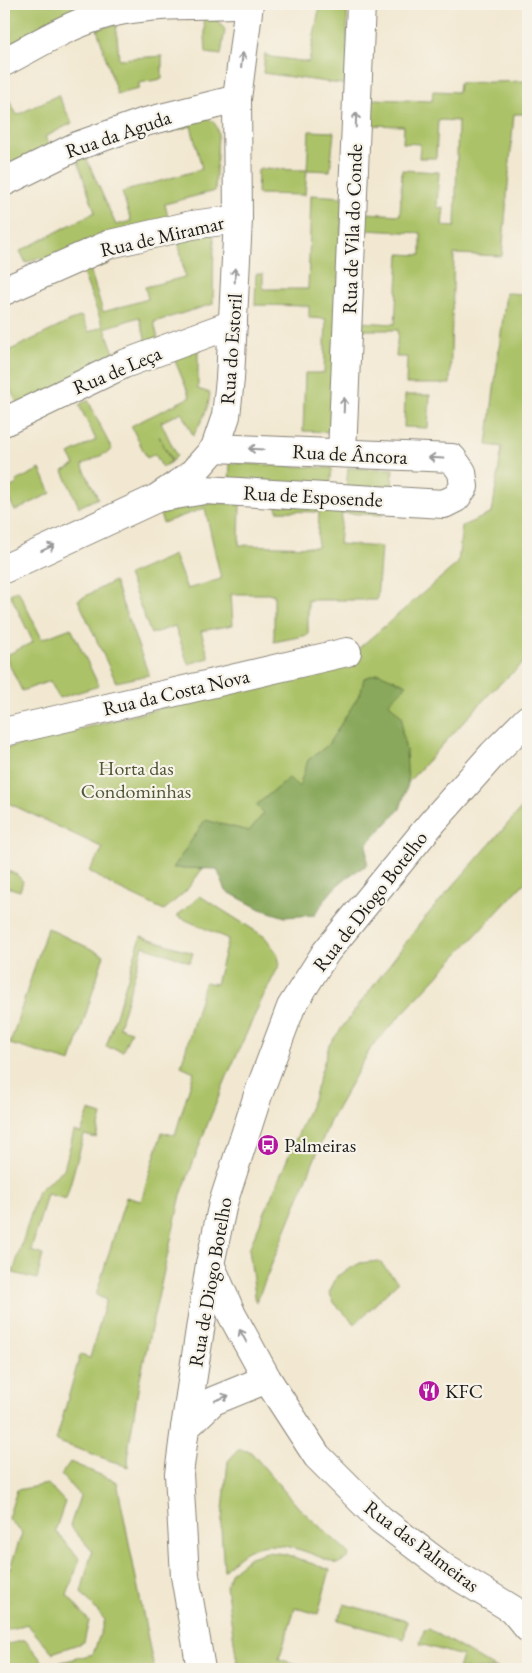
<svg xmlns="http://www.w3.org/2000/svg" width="532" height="1673" viewBox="0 0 532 1673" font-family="'EB Garamond',serif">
<rect width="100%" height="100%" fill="#f7f3e8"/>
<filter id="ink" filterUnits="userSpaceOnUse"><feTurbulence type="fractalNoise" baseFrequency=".02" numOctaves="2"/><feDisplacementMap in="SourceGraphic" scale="10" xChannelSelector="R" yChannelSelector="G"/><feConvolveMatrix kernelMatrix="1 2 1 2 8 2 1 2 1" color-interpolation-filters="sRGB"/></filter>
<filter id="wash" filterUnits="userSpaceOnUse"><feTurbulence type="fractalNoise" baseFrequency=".0096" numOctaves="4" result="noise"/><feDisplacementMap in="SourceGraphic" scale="20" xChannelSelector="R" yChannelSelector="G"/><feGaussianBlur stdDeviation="1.12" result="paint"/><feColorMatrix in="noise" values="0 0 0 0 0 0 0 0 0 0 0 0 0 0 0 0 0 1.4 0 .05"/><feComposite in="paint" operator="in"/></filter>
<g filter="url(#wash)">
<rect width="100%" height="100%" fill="#f2e8d1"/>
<g fill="#acc267" stroke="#646f42">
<polygon points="4,4 115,4 4,52"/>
<polygon points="320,4 347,4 348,85 263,73 265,54 271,57 309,62"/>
<polygon points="187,15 215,16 225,30 221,55 206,53 204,18 187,19"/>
<polygon points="116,24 119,59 162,56 162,79 139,83 139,89 117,94 97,29"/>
<polygon points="528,81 528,114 514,114 502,256 454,254 450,384 406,384 407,357 396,357 398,330 357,330 360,322 395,324 399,254 421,255 421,233 366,230 364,253 366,213 400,215 402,170 439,172 437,207 444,208 442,226 455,227 458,121 438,120 436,158 419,158 420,144 403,143 404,126 370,125 372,99 432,101 433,91 458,92 459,83"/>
<polygon points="4,90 17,115 58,95 72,123 45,137 51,149 4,174 4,140 6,139 4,134"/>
<path d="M207 118C215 122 217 125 218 134L215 191 165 204 169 222 44 266 40 257 26 263 20 251 95 212 76 156 84 153 116 225 131 221 122 192 202 169 191 126 167 133 166 128Z"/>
<polygon points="309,131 334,132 330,171 307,170 305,195 257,194 258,169 307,170"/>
<polygon points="311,195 343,197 332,432 303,431 305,373 324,373 326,319 309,318 309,306 255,305 256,274 263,274 263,289 308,289"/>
<polygon points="211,233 214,237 213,304 154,322 159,343 148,347 139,317 105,328 116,359 19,407 4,377 4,353 81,316 89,332 103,326 81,268 107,259 108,264 90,269 103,312 148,299 145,287 185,277 178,239"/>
<polygon points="506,293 528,294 528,659 494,689 355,840 217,869 206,864 186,891 164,910 115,887 89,871 103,848 4,801 4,749 345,660 458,563 462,526 492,513 502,447 487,445"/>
<path d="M198 347V389L210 393C209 409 201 422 193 436L182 412 161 422 177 456 172 461 159 436 171 462 162 467 155 454 147 458 131 426 190 397 173 356Z"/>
<polygon points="405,395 430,395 428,428 404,427"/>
<polygon points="88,400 112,450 82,465 98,498 79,507 63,471 75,465 69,454 96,440 79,405"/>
<polygon points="230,463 332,468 330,489 229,484"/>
<polygon points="348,468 393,469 392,493 346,490"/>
<polygon points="40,469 51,493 15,511 5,490 17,484 16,481"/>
<polygon points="185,502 240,504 239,545 317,547 319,512 277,511 277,505 383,508 383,515 342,513 339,544 381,547 377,600 308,600 308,635 274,642 274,594 231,594 233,625 201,631 209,658 188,664 175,626 151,634 128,575 174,555 187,589 221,579 205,508 163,523 160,515"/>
<polygon points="114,581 149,675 116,682 78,600"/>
<polygon points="18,590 42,639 71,628 99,686 59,698 50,681 22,691 5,656 33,642 10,594"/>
<polygon points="528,801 528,879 372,1046 330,1121 256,1303 249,1249 313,1099 329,1045 422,921"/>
<polygon points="4,870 16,874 23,881 20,891 4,886"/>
<polygon points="200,896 265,937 277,953 280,964 262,999 228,1074 206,1128 181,1195 140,1378 129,1445 128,1467 56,1441 80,1355 90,1358 106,1300 96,1295 126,1197 141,1201 162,1132 175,1135 194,1072 181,1066 205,982 216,984 228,939 177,916"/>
<polygon points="47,928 104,955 71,1062 10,1044"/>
<polygon points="141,936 193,953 190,962 143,946 119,1027 131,1031 123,1051 106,1047"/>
<polygon points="89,1111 102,1115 96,1138 84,1135 66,1199 47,1194 31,1251 43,1255 37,1279 13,1273 38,1191 64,1169 74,1131 81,1133"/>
<polygon points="379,1261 398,1282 355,1324 335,1304 329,1293 337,1276 360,1263"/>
<path d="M238 1450 250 1451 299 1508 348 1552 349 1557 337 1564C309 1553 276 1536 247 1551 238 1556 230 1564 224 1571L221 1529 228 1461Z"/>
<polygon points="70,1462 117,1482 154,1669 4,1669 4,1645 25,1640 46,1666 93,1654 105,1620 81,1592 92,1551 70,1526 80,1496 61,1475"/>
<polygon points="48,1484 65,1502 55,1531 80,1559 67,1595 89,1621 84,1642 52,1653 27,1624 4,1631 4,1570 10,1568 22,1533 8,1518 17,1490"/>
<polygon points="267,1552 285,1554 330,1570 318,1614 295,1608 279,1659 313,1669 238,1669 226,1586 230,1573 250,1557"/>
<polygon points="344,1604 407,1621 404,1639 338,1620"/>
<polygon points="429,1629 497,1669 458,1669 462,1656 420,1644 424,1630"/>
</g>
<path fill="#89a85c" stroke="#52623c" d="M379 673 407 685 389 703 402 717V731L406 751 408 784 400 809 367 844V865C340 880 331 889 315 915L285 917 260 909 226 891 217 869 173 868 205 820 249 831 264 813 256 805 289 778 299 787 308 760 327 746 336 732 361 692 364 678Z"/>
</g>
<g filter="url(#ink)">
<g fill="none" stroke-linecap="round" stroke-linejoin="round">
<g stroke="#878276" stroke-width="30">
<g id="minor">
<path d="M4 62C35 46 66 26 100 16 139 3 191 6 232 4"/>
<polyline points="4,182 77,146 145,122 237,99"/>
<polyline points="4,291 110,244 192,225 238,219"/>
<polyline points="4,422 124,364 233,324"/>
<polyline points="342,453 361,4"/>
<polyline points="163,497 205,490 444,504 456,498 464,487 462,472 452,458 215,448"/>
<polyline points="4,569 157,498 191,475 215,448 226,416 230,379 238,219 237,99 249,4"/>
<polyline points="4,732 347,652"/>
<polyline points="210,1264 232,1315 267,1379 317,1456 380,1519 446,1569 512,1609 528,1628"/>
<polyline points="185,1428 213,1401 267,1379"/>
</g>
</g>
<g stroke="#878276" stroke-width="30">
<polyline id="secondary" points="201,1669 185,1576 179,1474 185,1428 210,1264 223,1203 258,1095 291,1007 326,952 430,825 493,754 528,719"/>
</g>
<use href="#minor" stroke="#fff" stroke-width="28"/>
<use href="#secondary" stroke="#fff" stroke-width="28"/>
</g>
<defs><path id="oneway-shaft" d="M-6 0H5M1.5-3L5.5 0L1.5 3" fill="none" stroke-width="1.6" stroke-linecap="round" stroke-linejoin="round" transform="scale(1.25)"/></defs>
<g stroke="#999">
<use href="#oneway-shaft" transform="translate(242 60) rotate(-83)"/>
<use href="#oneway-shaft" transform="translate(356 120) rotate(-88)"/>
<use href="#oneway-shaft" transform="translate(235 275) rotate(-88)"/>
<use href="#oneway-shaft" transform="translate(344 405) rotate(-88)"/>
<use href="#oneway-shaft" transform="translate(256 449) rotate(-177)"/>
<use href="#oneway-shaft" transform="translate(436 458) rotate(-177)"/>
<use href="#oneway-shaft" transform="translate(48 548) rotate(-25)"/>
<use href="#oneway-shaft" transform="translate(243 1336) rotate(-118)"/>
<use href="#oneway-shaft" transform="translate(222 1398) rotate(-20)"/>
</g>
</g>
<defs>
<g id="bus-disc" transform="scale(1.125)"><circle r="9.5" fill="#b5179e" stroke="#f7f3e8"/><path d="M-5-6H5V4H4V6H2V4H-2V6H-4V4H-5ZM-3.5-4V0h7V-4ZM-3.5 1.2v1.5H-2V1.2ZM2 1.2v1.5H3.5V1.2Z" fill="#fff"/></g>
<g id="restaurant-disc" transform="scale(1.125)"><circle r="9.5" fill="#b5179e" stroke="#f7f3e8"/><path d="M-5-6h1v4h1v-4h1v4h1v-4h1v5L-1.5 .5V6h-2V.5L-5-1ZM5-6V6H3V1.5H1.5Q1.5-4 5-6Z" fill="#fff"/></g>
</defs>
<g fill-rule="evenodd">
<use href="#bus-disc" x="268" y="1145"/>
<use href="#restaurant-disc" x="429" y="1391"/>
</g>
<g text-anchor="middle" stroke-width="4.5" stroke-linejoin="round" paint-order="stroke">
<g font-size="20" fill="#1c1c1c" stroke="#f7f3e8">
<text transform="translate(118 134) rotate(-19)" y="7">Rua da Aguda</text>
<text transform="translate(352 229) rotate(-88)" y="7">Rua de Vila do Conde</text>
<text transform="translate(162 236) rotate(-13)" y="7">Rua de Miramar</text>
<text transform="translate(231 349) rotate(-86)" y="7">Rua do Estoril</text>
<text transform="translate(117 370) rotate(-23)" y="7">Rua de Leça</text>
<text transform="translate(350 454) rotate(3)" y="7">Rua de Âncora</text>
<text transform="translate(313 496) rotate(3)" y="7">Rua de Esposende</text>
<text transform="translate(176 692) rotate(-13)" y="7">Rua da Costa Nova</text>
<text transform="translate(370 901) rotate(-52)" y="7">Rua de Diogo Botelho</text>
<text transform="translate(210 1282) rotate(-80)" y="7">Rua de Diogo Botelho</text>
<text transform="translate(422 1546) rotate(37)" y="7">Rua das Palmeiras</text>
</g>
<g font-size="20" fill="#4e5636" stroke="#f7f3e8">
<text x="136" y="775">Horta das<tspan x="136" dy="23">Condominhas</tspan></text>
</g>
<g font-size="20" fill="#1c1c1c" stroke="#f7f3e8" text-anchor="start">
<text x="284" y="1152">Palmeiras</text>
<text x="445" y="1398">KFC</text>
</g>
</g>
<rect width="532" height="1673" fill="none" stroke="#f7f3e8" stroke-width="20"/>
</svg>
